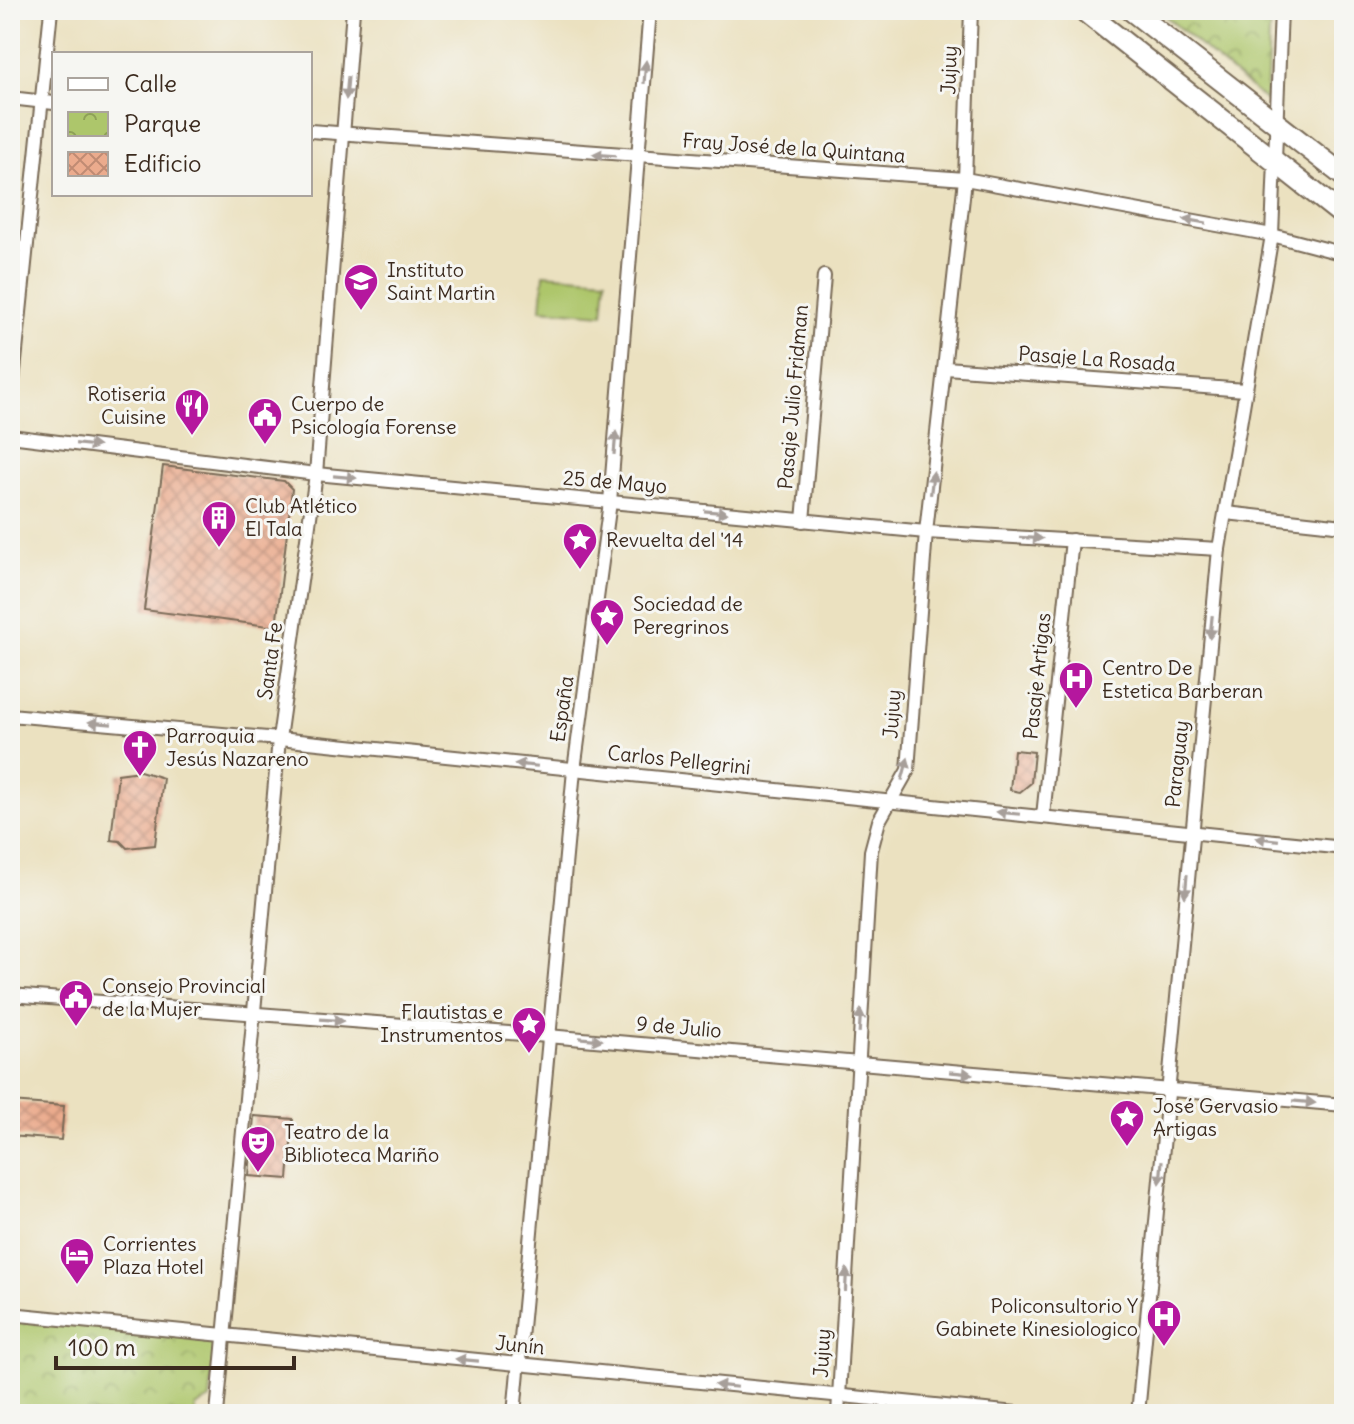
<svg xmlns="http://www.w3.org/2000/svg" width="1354" height="1424" viewBox="0 0 1354 1424" font-family="Delius,sans-serif">
<defs>
<pattern id="park-crowns" width="20" height="18" patternUnits="userSpaceOnUse" patternTransform="scale(2)"><rect width="20" height="18" fill="#adc66b"/><path d="M2 6a3 3 0 1 1 6 0M12 15a3 3 0 1 1 6 0" fill="none" stroke="#8ea157"/></pattern>
<pattern id="building-cross-hatch" width="8" height="8" patternUnits="userSpaceOnUse" patternTransform="scale(2)"><rect width="8" height="8" fill="#ebab8d"/><path d="M0 0l8 8M0 8l8-8" fill="none" stroke="#c08b73"/></pattern>
</defs>
<rect width="100%" height="100%" fill="#f6f6f2"/>
<filter id="ink" filterUnits="userSpaceOnUse"><feTurbulence type="fractalNoise" baseFrequency=".0125" numOctaves="2"/><feDisplacementMap in="SourceGraphic" scale="16" xChannelSelector="R" yChannelSelector="G"/><feConvolveMatrix kernelMatrix="1 2 1 2 8 2 1 2 1" color-interpolation-filters="sRGB"/></filter>
<filter id="wash" filterUnits="userSpaceOnUse"><feTurbulence type="fractalNoise" baseFrequency=".006" numOctaves="4" result="noise"/><feDisplacementMap in="SourceGraphic" scale="32" xChannelSelector="R" yChannelSelector="G"/><feGaussianBlur stdDeviation="1.8" result="paint"/><feColorMatrix in="noise" values="0 0 0 0 0 0 0 0 0 0 0 0 0 0 0 0 0 1.4 0 .05"/><feComposite in="paint" operator="in"/></filter>
<g filter="url(#wash)">
<rect width="100%" height="100%" fill="#ebe1c0"/>
<g fill="url(#park-crowns)" stroke="#747844" stroke-width="2">
<polygon points="1158,10 1270,10 1266,101"/>
<polygon points="10,1314 216,1336 210,1399 196,1407 195,1414 10,1414"/>
</g>
<polygon fill="#adc66b" stroke="#747844" stroke-width="2" points="544,274 606,279 603,314 541,309"/>
<g id="blocks">
<g fill="url(#building-cross-hatch)">
<polygon points="163,466 284,481 292,489 276,627 144,610"/>
<polygon points="1014,750 1034,752 1031,783 1020,792 1010,790"/>
<polygon points="140,771 163,778 155,845 127,848 120,841 111,840 118,774"/>
<polygon points="10,1102 64,1106 61,1140 10,1136"/>
<polygon points="254,1116 293,1119 288,1179 249,1176"/>
</g>
</g>
</g>
<g filter="url(#ink)">
<use href="#blocks" fill-opacity="0" stroke="#796a57" stroke-width="2"/>
<g fill="none" stroke-linecap="round" stroke-linejoin="round">
<g stroke="#796a57" stroke-width="16">
<g id="street">
<polyline points="10,98 54,103"/>
<polyline points="310,131 965,179 1272,235 1344,254"/>
<polyline points="946,368 1245,390"/>
<polyline points="10,410 51,10"/>
<polyline points="10,436 316,474 926,532 1219,549"/>
<polyline points="1226,513 1344,526"/>
<polyline points="803,521 824,276"/>
<polyline points="10,715 279,739 1344,848"/>
<polyline points="1043,816 1072,540"/>
<polyline points="10,995 548,1036 1344,1105"/>
<polyline points="10,1314 1026,1414"/>
<polyline points="217,1414 279,739 316,474 353,10"/>
<polyline points="514,1414 574,770 610,502 650,10"/>
<polyline points="838,1414 871,851 879,821 908,770 926,532 965,179 971,10"/>
<polyline points="1138,1414 1219,549 1272,235 1281,10"/>
</g>
</g>
<g stroke="#796a57" stroke-width="24">
<g id="primary">
<polyline points="1083,10 1344,216"/>
<polyline points="1131,10 1344,176"/>
</g>
</g>
<use href="#street" stroke="#fff" stroke-width="12"/>
<use href="#primary" stroke="#fff" stroke-width="20"/>
</g>
<defs><path id="oneway-solid" d="M-6-.8H1V-3.2L6.5 0L1 3.2V.8H-6Z" transform="scale(2)"/></defs>
<g fill="#a79f9a">
<use href="#oneway-solid" transform="translate(645 72) rotate(-85)"/>
<use href="#oneway-solid" transform="translate(347 88) rotate(95)"/>
<use href="#oneway-solid" transform="translate(604 155) rotate(-176)"/>
<use href="#oneway-solid" transform="translate(1195 221) rotate(-170)"/>
<use href="#oneway-solid" transform="translate(615 443) rotate(-85)"/>
<use href="#oneway-solid" transform="translate(87 445) rotate(7)"/>
<use href="#oneway-solid" transform="translate(345 477) rotate(5)"/>
<use href="#oneway-solid" transform="translate(932 483) rotate(-83)"/>
<use href="#oneway-solid" transform="translate(716 512) rotate(5)"/>
<use href="#oneway-solid" transform="translate(1031 538) rotate(3)"/>
<use href="#oneway-solid" transform="translate(1211 627) rotate(96)"/>
<use href="#oneway-solid" transform="translate(100 723) rotate(-175)"/>
<use href="#oneway-solid" transform="translate(526 765) rotate(-174)"/>
<use href="#oneway-solid" transform="translate(905 769) rotate(-75)"/>
<use href="#oneway-solid" transform="translate(1008 813) rotate(-174)"/>
<use href="#oneway-solid" transform="translate(1267 839) rotate(-173)"/>
<use href="#oneway-solid" transform="translate(1186 886) rotate(95)"/>
<use href="#oneway-solid" transform="translate(332 1020) rotate(4)"/>
<use href="#oneway-solid" transform="translate(860 1021) rotate(-86)"/>
<use href="#oneway-solid" transform="translate(591 1039) rotate(5)"/>
<use href="#oneway-solid" transform="translate(961 1073) rotate(5)"/>
<use href="#oneway-solid" transform="translate(1304 1102) rotate(5)"/>
<use href="#oneway-solid" transform="translate(1161 1172) rotate(95)"/>
<use href="#oneway-solid" transform="translate(846 1280) rotate(-87)"/>
<use href="#oneway-solid" transform="translate(467 1360) rotate(-175)"/>
<use href="#oneway-solid" transform="translate(726 1386) rotate(-174)"/>
</g>
</g>
<defs>
<g id="school-pin" transform="scale(1.8)"><path d="M0 17L-7.5 6A9.5 9.5 0 1 1 7.5 6Z" fill="#b5179e" stroke="#f6f6f2"/><path d="M0-5L7-2L0 1L-7-2ZM-4 1L0 2.5L4 1V4Q0 6-4 4Z" fill="#fff"/></g>
<g id="restaurant-pin" transform="scale(1.8)"><path d="M0 17L-7.5 6A9.5 9.5 0 1 1 7.5 6Z" fill="#b5179e" stroke="#f6f6f2"/><path d="M-5-6h1v4h1v-4h1v4h1v-4h1v5L-1.5 .5V6h-2V.5L-5-1ZM5-6V6H3V1.5H1.5Q1.5-4 5-6Z" fill="#fff"/></g>
<g id="civic-pin" transform="scale(1.8)"><path d="M0 17L-7.5 6A9.5 9.5 0 1 1 7.5 6Z" fill="#b5179e" stroke="#f6f6f2"/><path d="M-.6-6.5H3V-4.5H.6V-3L4-1V1h2V6H-6V1h2V-1L-.6-3ZM-1.2 2.5V6h2.4V2.5Z" fill="#fff"/></g>
<g id="building-pin" transform="scale(1.8)"><path d="M0 17L-7.5 6A9.5 9.5 0 1 1 7.5 6Z" fill="#b5179e" stroke="#f6f6f2"/><path d="M-4-6H4V6H1V3H-1V6H-4ZM-2.5-4.3h1.7v1.8h-1.7ZM.8-4.3h1.7v1.8H.8ZM-2.5-1h1.7V.8h-1.7ZM.8-1h1.7V.8H.8Z" fill="#fff"/></g>
<g id="sight-pin" transform="scale(1.8)"><path d="M0 17L-7.5 6A9.5 9.5 0 1 1 7.5 6Z" fill="#b5179e" stroke="#f6f6f2"/><path d="M0-6L1.8-2.2L6-1.7L2.9 1.2L3.7 5.4L0 3.3L-3.7 5.4L-2.9 1.2L-6-1.7L-1.8-2.2Z" fill="#fff"/></g>
<g id="hospital-pin" transform="scale(1.8)"><path d="M0 17L-7.5 6A9.5 9.5 0 1 1 7.5 6Z" fill="#b5179e" stroke="#f6f6f2"/><path d="M-5-5h3v3.5h4V-5h3V5h-3V1.5h-4V5h-3Z" fill="#fff"/></g>
<g id="church-pin" transform="scale(1.8)"><path d="M0 17L-7.5 6A9.5 9.5 0 1 1 7.5 6Z" fill="#b5179e" stroke="#f6f6f2"/><path d="M-1.2-6h2.4v3.5h3.3v2.4h-3.3V6h-2.4V-.1h-3.3v-2.4h3.3Z" fill="#fff"/></g>
<g id="theatre-pin" transform="scale(1.8)"><path d="M0 17L-7.5 6A9.5 9.5 0 1 1 7.5 6Z" fill="#b5179e" stroke="#f6f6f2"/><path d="M-5-5.5Q0-4 5-5.5V0Q5 5 0 6Q-5 5-5 0ZM-3.3-2.5H-1v1.5H-3.3ZM1-2.5H3.3v1.5H1ZM-2.8 1Q0 5.5 2.8 1Z" fill="#fff"/></g>
<g id="hotel-pin" transform="scale(1.8)"><path d="M0 17L-7.5 6A9.5 9.5 0 1 1 7.5 6Z" fill="#b5179e" stroke="#f6f6f2"/><path d="M-6-4.5h1.5V1H6V5H4.5V3h-9V5H-6ZM-4 0a1.8 1.8 0 1 1 3.6 0ZM.5 0V-2.5h3Q6-2.5 6 0Z" fill="#fff"/></g>
</defs>
<g fill-rule="evenodd">
<use href="#school-pin" x="361" y="281"/>
<use href="#restaurant-pin" x="192" y="406"/>
<use href="#civic-pin" x="265" y="415"/>
<use href="#building-pin" x="219" y="518"/>
<use href="#sight-pin" x="580" y="540"/>
<use href="#sight-pin" x="607" y="616"/>
<use href="#hospital-pin" x="1076" y="679"/>
<use href="#church-pin" x="140" y="747"/>
<use href="#civic-pin" x="76" y="997"/>
<use href="#sight-pin" x="529" y="1024"/>
<use href="#sight-pin" x="1127" y="1117"/>
<use href="#theatre-pin" x="258" y="1143"/>
<use href="#hotel-pin" x="77" y="1255"/>
<use href="#hospital-pin" x="1164" y="1317"/>
</g>
<g text-anchor="middle" stroke-width="6" stroke-linejoin="round" paint-order="stroke">
<g font-size="20" fill="#3b2a1e" stroke="#f6f6f2">
<text transform="translate(949 70) rotate(-88)" y="7">Jujuy</text>
<text transform="translate(794 148) rotate(4)" y="7">Fray José de la Quintana</text>
<text transform="translate(1097 359) rotate(4)" y="7">Pasaje La Rosada</text>
<text transform="translate(793 397) rotate(-85)" y="7">Pasaje Julio Fridman</text>
<text transform="translate(615 482) rotate(5)" y="7">25 de Mayo</text>
<text transform="translate(270 661) rotate(-82)" y="7">Santa Fe</text>
<text transform="translate(1037 676) rotate(-84)" y="7">Pasaje Artigas</text>
<text transform="translate(562 709) rotate(-82)" y="7">España</text>
<text transform="translate(892 714) rotate(-86)" y="7">Jujuy</text>
<text transform="translate(679 760) rotate(6)" y="7">Carlos Pellegrini</text>
<text transform="translate(1177 764) rotate(-84)" y="7">Paraguay</text>
<text transform="translate(679 1027) rotate(5)" y="7">9 de Julio</text>
<text transform="translate(520 1345) rotate(6)" y="7">Junín</text>
<text transform="translate(822 1353) rotate(-87)" y="7">Jujuy</text>
</g>
<g font-size="20" fill="#3b2a1e" stroke="#f6f6f2" text-anchor="start">
<text x="387" y="277">Instituto<tspan x="387" dy="23">Saint Martin</tspan></text>
<text x="166" y="401" text-anchor="end">Rotiseria<tspan x="166" dy="23">Cuisine</tspan></text>
<text x="291" y="411">Cuerpo de<tspan x="291" dy="23">Psicología Forense</tspan></text>
<text x="245" y="513">Club Atlético<tspan x="245" dy="23">El Tala</tspan></text>
<text x="606" y="547">Revuelta del '14</text>
<text x="633" y="611">Sociedad de<tspan x="633" dy="23">Peregrinos</tspan></text>
<text x="1102" y="675">Centro De<tspan x="1102" dy="23">Estetica Barberan</tspan></text>
<text x="166" y="743">Parroquia<tspan x="166" dy="23">Jesús Nazareno</tspan></text>
<text x="102" y="993">Consejo Provincial<tspan x="102" dy="23">de la Mujer</tspan></text>
<text x="503" y="1019" text-anchor="end">Flautistas e<tspan x="503" dy="23">Instrumentos</tspan></text>
<text x="1153" y="1113">José Gervasio<tspan x="1153" dy="23">Artigas</tspan></text>
<text x="284" y="1139">Teatro de la<tspan x="284" dy="23">Biblioteca Mariño</tspan></text>
<text x="103" y="1251">Corrientes<tspan x="103" dy="23">Plaza Hotel</tspan></text>
<text x="1138" y="1313" text-anchor="end">Policonsultorio Y<tspan x="1138" dy="23">Gabinete Kinesiologico</tspan></text>
</g>
</g>
<rect width="1354" height="1424" fill="none" stroke="#f6f6f2" stroke-width="40"/>
<rect x="52" y="52" width="260" height="144" fill="#f6f6f2" stroke="#aba49d" stroke-width="2"/>
<rect x="68" y="78" width="40" height="12" fill="#ffffff" stroke="#aba49d" stroke-width="2"/>
<text x="124" y="92" font-size="24" fill="#3b2a1e">Calle</text>
<rect x="68" y="112" width="40" height="24" fill="url(#park-crowns)" stroke="#aba49d" stroke-width="2"/>
<text x="124" y="132" font-size="24" fill="#3b2a1e">Parque</text>
<rect x="68" y="152" width="40" height="24" fill="url(#building-cross-hatch)" stroke="#aba49d" stroke-width="2"/>
<text x="124" y="172" font-size="24" fill="#3b2a1e">Edificio</text>
<path d="M56 1356v12h238v-12" fill="none" stroke="#3b2a1e" stroke-width="4"/>
<text x="68" y="1356" font-size="24" fill="#3b2a1e" stroke="#f6f6f2" stroke-width="6" paint-order="stroke">100 m</text>
</svg>
